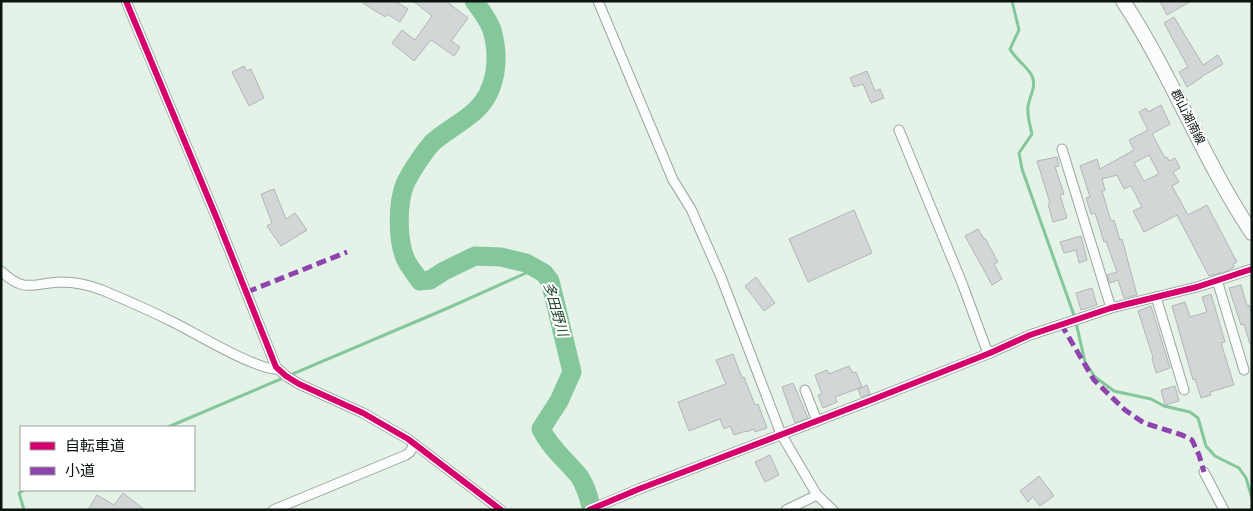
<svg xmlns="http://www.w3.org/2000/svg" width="1253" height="511" viewBox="0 0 1253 511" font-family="'Fira Sans Condensed','Noto Sans JP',sans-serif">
<rect width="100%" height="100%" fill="#e4f2e8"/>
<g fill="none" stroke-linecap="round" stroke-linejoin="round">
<g stroke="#83c79b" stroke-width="3">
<path d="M1012 1 1019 30 1010 49C1016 60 1028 67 1032 76 1037 86 1029 97 1028 107 1027 116 1030 125 1032 134L1019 153 1022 169 1075 318 1085 362 1095 377 1114 391 1151 399 1164 406 1190 412 1198 418 1206 446 1215 456 1239 468 1246 478 1252 498"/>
<polyline points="168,427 448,308 537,268"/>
<polyline points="24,490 19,493 24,510"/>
</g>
<path stroke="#83c79b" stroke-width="19" d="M474 1C481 10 488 19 492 30 500 58 497 91 475 111 462 123 445 131 432 143 424 152 410 173 405 184 397 204 397 244 407 262 411 269 416 275 420 281L430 280 444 271 475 256 501 257 526 263 544 273 550 281 572 372 559 401 541 429C550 448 566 460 579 476 586 486 589 498 592 510"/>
</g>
<g fill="#d2d6d7" stroke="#b1b6b6" fill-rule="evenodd">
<polygon points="360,1 395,1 408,9 400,22 387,14 385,17"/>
<polygon points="413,1 446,1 468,18 451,41 460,47 454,56 431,40 414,61 392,43 402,30 415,40 432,16"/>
<polygon points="1160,1 1191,1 1167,15"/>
<polygon points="1174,17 1203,65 1218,55 1223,64 1201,77 1201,78 1187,87 1179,72 1188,67 1164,23"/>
<polygon points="244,66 247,71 251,69 264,98 249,106 232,72"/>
<polygon points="867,71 875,91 880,89 884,98 871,103 863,84 854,87 850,78"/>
<path d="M1161 105 1170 124 1152 134 1165 158 1167 157 1169 161 1175 158 1180 168 1173 172 1179 182 1172 186 1188 215 1207 205 1237 262 1233 264 1234 267 1227 271 1209 276 1177 215 1144 232 1133 211 1142 207 1131 186 1124 189 1117 175 1102 179 1105 190 1102 191 1111 221 1114 220 1120 240 1122 239 1137 295 1124 298 1118 280 1110 283 1107 275 1117 272 1106 241 1104 242 1095 213 1091 214 1086 198 1090 197 1080 166 1097 159 1100 169 1134 150 1129 140 1148 130 1139 112 1146 108 1148 112ZM1149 155 1159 174 1144 181 1134 163Z"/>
<polygon points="1057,157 1059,166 1055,167 1064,194 1060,195 1067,218 1053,222 1048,204 1050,203 1037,161"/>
<polygon points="274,189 286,219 295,213 307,230 281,246 267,226 272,223 261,194"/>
<polygon points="854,210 872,253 808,282 789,239"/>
<polygon points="978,229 984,239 985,238 998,262 994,264 1002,279 992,285 965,236"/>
<polygon points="1081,236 1087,260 1079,263 1076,250 1064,253 1060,242"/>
<polygon points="756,277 775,303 764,311 745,286"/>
<polygon points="1241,285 1247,306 1249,305 1252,313 1252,344 1250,344 1244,324 1241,325 1229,288"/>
<polygon points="1092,288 1097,305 1081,310 1076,293"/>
<polygon points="1211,294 1225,342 1221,343 1234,385 1210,392 1211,395 1201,398 1195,379 1193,380 1172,306 1185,302 1190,317 1207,312 1202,297"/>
<polygon points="1151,306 1170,368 1156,373 1152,358 1153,357 1138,311"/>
<polygon points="733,354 742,378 744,377 755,405 758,404 767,428 755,432 754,429 747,432 746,431 734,435 730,426 724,429 720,419 689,431 678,402 726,384 716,360"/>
<polygon points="849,366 853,373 856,372 862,387 835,397 837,402 823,408 818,395 822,394 815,375 827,370 829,374"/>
<polygon points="793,383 808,418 795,423 782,387"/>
<polygon points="867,385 870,394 861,397 858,389"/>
<polygon points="1175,386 1179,401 1165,405 1161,390"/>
<polygon points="770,455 779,475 765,482 755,462"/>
<polygon points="1039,476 1054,496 1040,506 1033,497 1028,502 1020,491"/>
<polygon points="123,493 145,510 88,510 97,495 114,505"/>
</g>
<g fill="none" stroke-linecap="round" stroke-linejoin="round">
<g stroke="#9ba69e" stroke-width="11">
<g id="street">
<polyline points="126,1 217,219 276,367 286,376 299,384 363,413 408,439 501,510"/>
<polyline points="598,1 673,180 691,209 721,277 781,434 817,495 833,510"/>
<polyline points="899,130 962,283 986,348 990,353"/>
<polyline points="1062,149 1111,308"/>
<path d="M1 271C25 294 33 283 61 282 75 282 89 285 102 290 126 300 151 311 175 323 195 333 258 371 278 369"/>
<polyline points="1217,280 1244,370"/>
<polyline points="1156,297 1184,390"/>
<polyline points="805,390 817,421"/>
<polyline points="1204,472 1224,510"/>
<polyline points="273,510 406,455 410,452 414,444"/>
<polyline points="589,510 639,489 869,401 990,353 1030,335 1111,308 1197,287 1252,269"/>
<polyline points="786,510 817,495"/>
</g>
</g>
<g stroke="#9ba69e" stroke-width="16">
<path id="primary" d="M1123 1C1172 75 1203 160 1252 233"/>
</g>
<use href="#street" stroke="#fbfdfc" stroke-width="9"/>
<use href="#primary" stroke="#fbfdfc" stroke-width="14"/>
<g stroke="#8e44ad" stroke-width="5" stroke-dasharray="10 5" stroke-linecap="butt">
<polyline points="247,292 347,252"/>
<polyline points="1061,324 1094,380 1125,410 1144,423 1182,435 1192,440 1199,455 1204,472"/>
</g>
<g stroke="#fff" stroke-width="9">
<g id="cycleway">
<polyline points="126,1 217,219 276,367 286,376 299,384 363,413 408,439 501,510"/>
<polyline points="589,510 639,489 869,401 990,353 1030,335 1111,308 1197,287 1252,269"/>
</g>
</g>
<use href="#cycleway" stroke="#d6006c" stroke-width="6"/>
</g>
<g text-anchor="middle" stroke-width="4" stroke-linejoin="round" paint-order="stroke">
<g font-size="12" fill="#0b140e" stroke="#fff">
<text transform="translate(1188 117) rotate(63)" y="4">郡山湖南線</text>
</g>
<g font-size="14" font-style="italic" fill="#1d432b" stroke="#fff">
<text transform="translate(556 309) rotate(74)" y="5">多田野川</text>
</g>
</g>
<rect width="1253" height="511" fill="none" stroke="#0b140e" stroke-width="5"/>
<rect x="20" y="426" width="175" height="65" fill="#ffffff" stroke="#9da19f"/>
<rect x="30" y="442" width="25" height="8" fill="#d6006c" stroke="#9da19f"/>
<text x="65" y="451" font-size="15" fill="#0b140e">自転車道</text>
<rect x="30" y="467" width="25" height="8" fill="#8e44ad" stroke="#9da19f"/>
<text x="65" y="476" font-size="15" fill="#0b140e">小道</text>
</svg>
